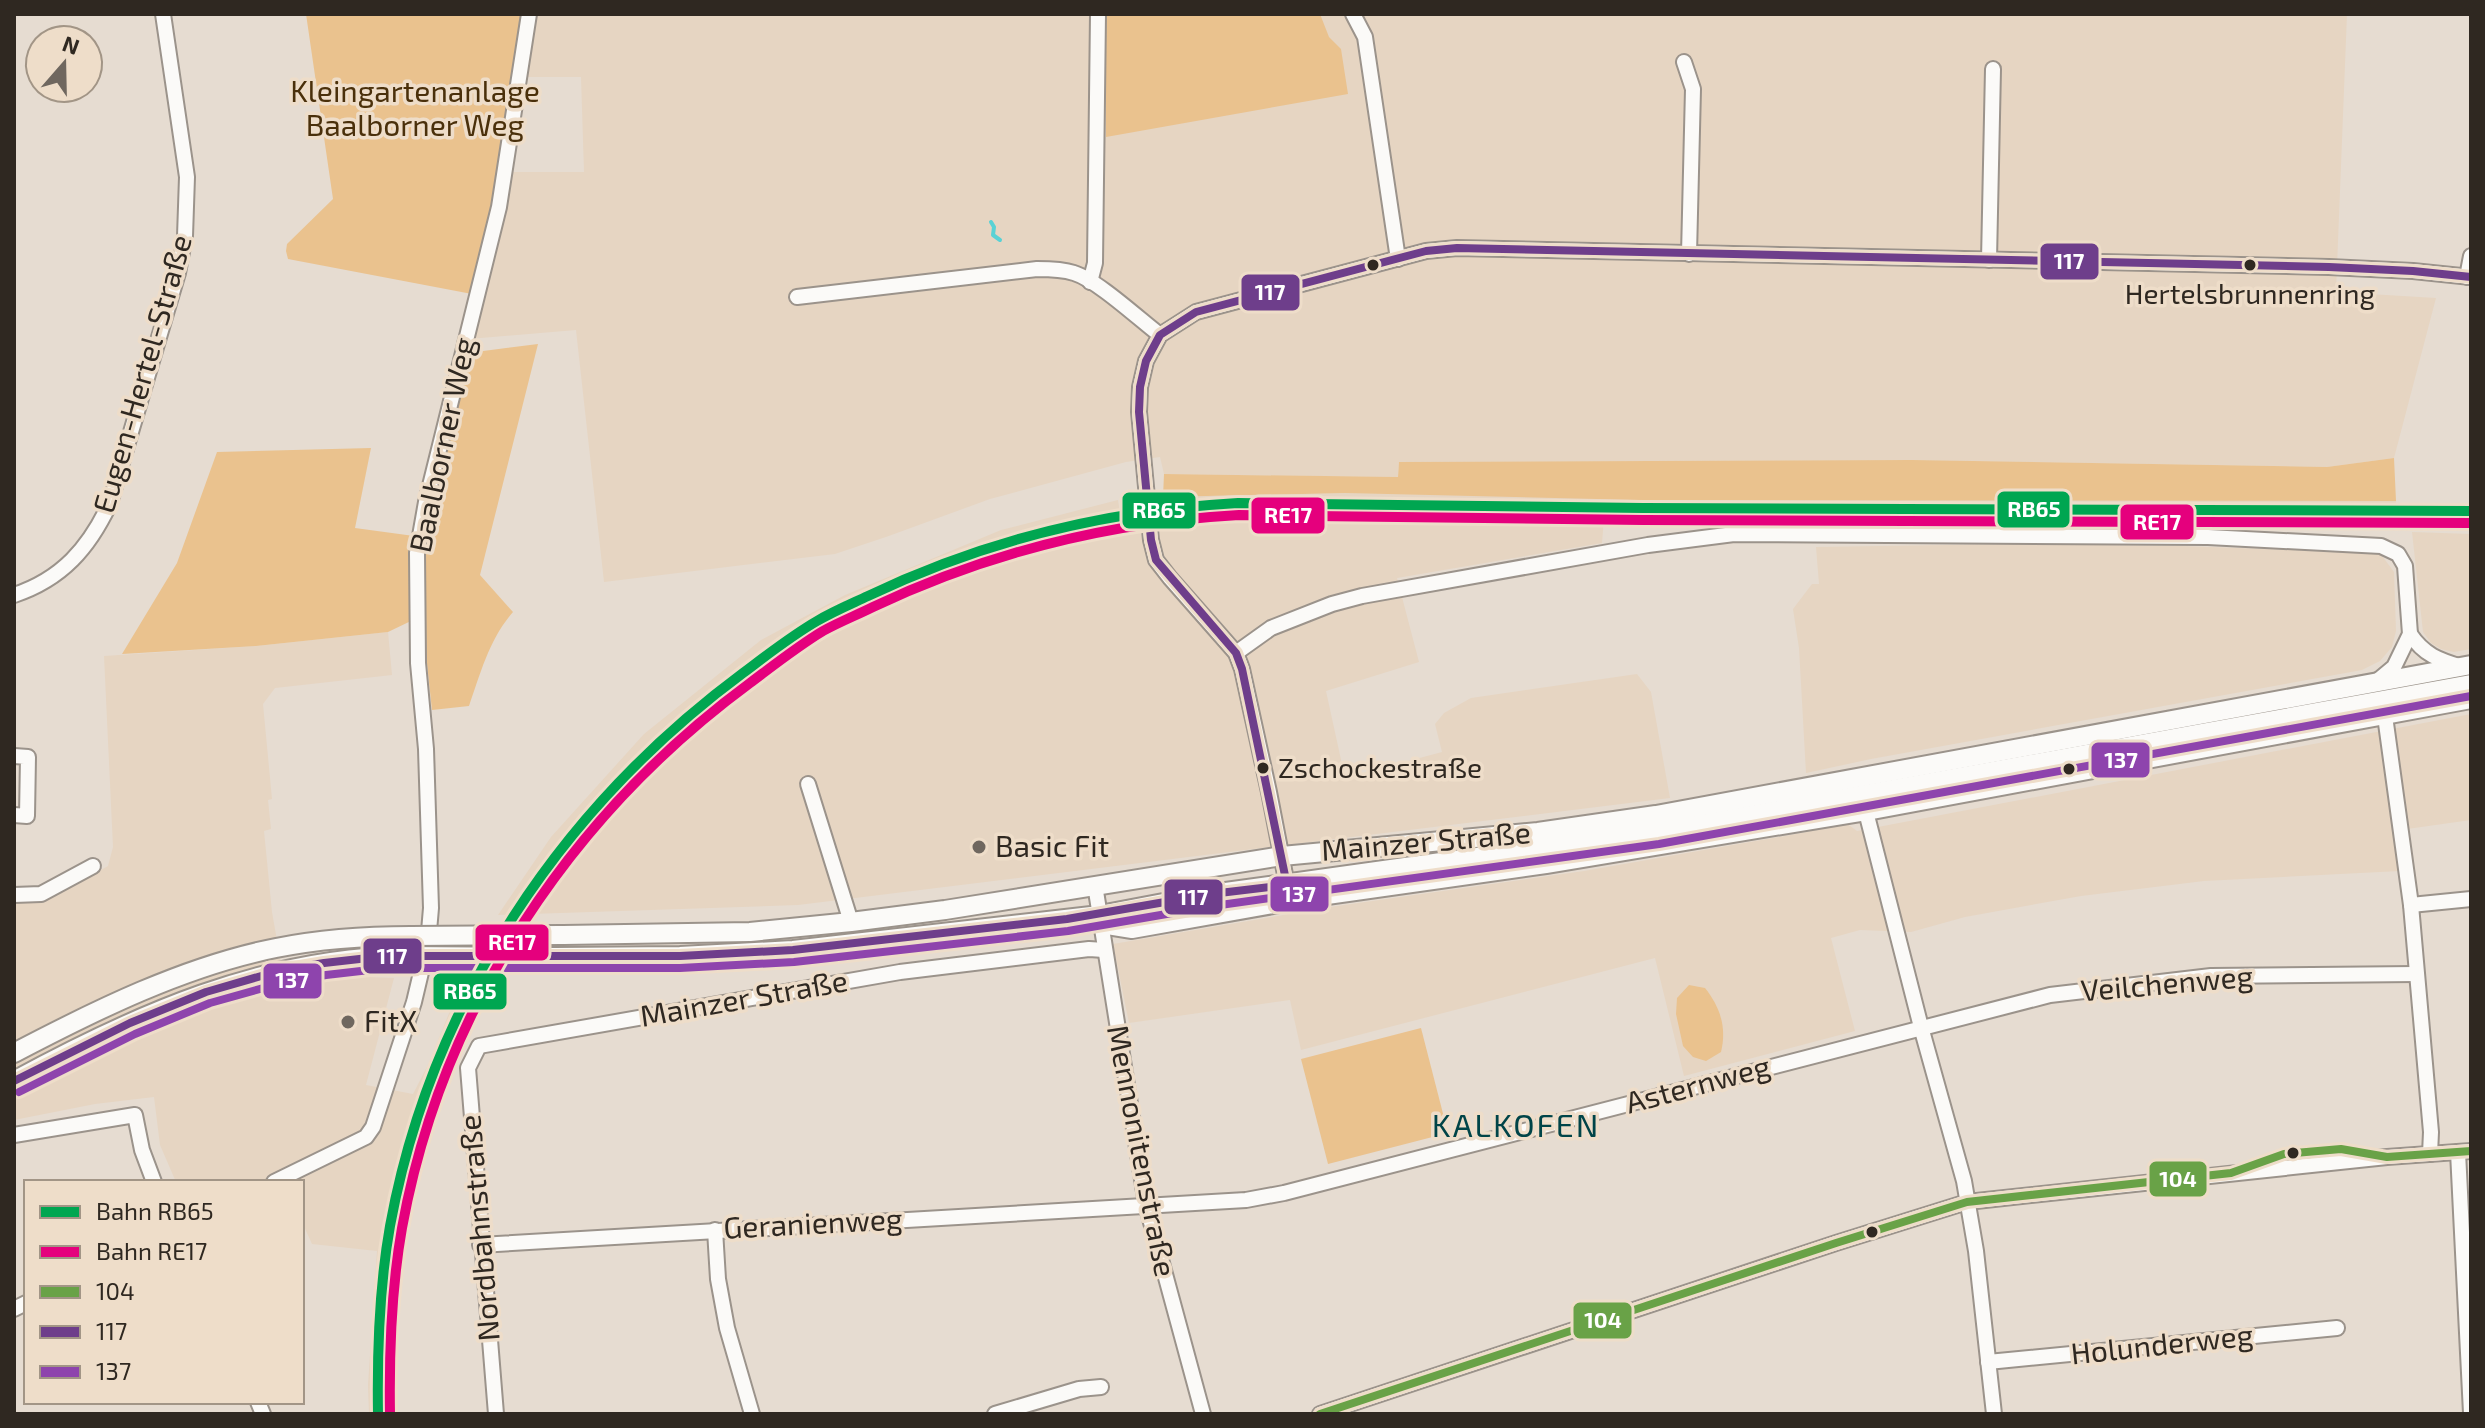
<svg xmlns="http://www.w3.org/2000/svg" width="2485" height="1428" viewBox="0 0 2485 1428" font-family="'Exo 2',sans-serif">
<rect width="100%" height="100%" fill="#e6dcd1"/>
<g fill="#e6d5c2">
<polygon points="535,14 2347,14 2336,292 2436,298 2394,458 2327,467 1912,460 1399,462 1398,477 1164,474 1160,457 1126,462 990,499 886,537 835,554 604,582 576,330 469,339 506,206 512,172 584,172 581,77 526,77"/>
<polygon points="1345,493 2131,498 2396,501 2394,521 1764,514 1604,518 1602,543 1397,578 1419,662 1326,691 1345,778 1442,752 1435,724 1444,713 1471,698 1637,674 1651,692 1670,798 798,905 498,915 551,837 644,734 761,640 845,595 1001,530 1118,500 1121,519 965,560 890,592 792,644 706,711 636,770 566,863 643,776 729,705 817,639 927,583 1107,529 1164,521 1163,497"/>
<polygon points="2413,503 2471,503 2471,522 2412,522"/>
<polygon points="2412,532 2471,534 2471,649 2454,652 2441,649 2431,643 2423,632"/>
<polygon points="2013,544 2182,546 2380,553 2394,572 2396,631 2392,647 2380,661 2362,670 1871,759 1806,773 1799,648 1793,609 1812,584 1819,584 1816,547"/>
<polygon points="388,632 392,675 275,688 263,704 272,799 268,800 271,829 264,831 272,912 285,986 367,977 394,978 366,1085 413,1094 429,1063 464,976 484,975 462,1017 447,1050 403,1191 410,1193 388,1306 385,1389 386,1414 369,1414 368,1385 377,1251 312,1244 302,1222 302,1182 176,1182 160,1145 154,1097 95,1104 14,1120 14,903 46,901 108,866 113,847 104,656 256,646"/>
<polygon points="2471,714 2471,820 2393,831 2400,871 2204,881 2081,896 1965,917 1911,932 1860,930 1831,938 1855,1031 1684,1076 1655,958 1301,1050 1290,1000 1129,1023 1113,944 1330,907 1584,871 1802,833 1846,823 1857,831"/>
</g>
<g fill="#eac28e">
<polygon points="306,14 524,14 494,206 472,294 288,259 286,251 287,244 333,199"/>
<polygon points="1105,14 1320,14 1329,37 1341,49 1348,94 1106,137"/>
<path d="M538 344 480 575 513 612C489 640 481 672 469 706L432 710C426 650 416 586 426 526 436 468 454 410 468 353Z"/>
<polygon points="371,448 355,528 414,536 413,620 388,632 256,646 122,654 177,563 217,452"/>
<polygon points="2394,458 2396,501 1639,500 1345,493 1163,497 1164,474 1398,477 1399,462 1912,460 2327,467"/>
<path d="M1689 985 1705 988C1720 1007 1727 1027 1721 1052L1706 1061 1693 1057 1683 1046 1676 1014 1677 998Z"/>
<polygon points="1421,1028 1448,1133 1328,1164 1301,1059"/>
</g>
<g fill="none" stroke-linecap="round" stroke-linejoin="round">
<polyline stroke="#59d2d5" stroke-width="4" points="991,222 994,227 993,235 1000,240"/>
<g stroke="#9b938b" stroke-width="18">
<g id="minor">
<polyline points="1353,14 1365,37 1398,259"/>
<polyline points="1684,62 1693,89 1689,254"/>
<polyline points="1989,260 1993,69"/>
<polyline points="2467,277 2471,256"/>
<polyline points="1090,282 1095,263 1098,14"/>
<path d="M797 297 1037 269C1049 269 1062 269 1074 273 1097 280 1139 319 1160 335"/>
<path d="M14 595C62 579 89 548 110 503L178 273 185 236 187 177 163 14"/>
<path d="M2410 634C2424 655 2439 660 2462 667"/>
<polyline points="1236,653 1271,628 1332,604 1362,596 1648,545 1734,534 2208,537 2381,546 2398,554 2405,566 2410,634 2394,667 2376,682"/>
<polyline points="2385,716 2411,905 2431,1132 2430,1154"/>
<polyline points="14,756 28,757 27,816 14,815"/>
<polyline points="808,784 851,922"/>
<polyline points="1864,804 1921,1027 1964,1181 1976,1251 1994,1414"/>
<polyline points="1095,885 1146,1204 1203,1414"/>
<polyline points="1287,885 1269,792 1242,669 1236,653 1170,578 1156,560 1151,540 1139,412 1140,387 1146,361 1160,335 1196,312 1426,251 1457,248 2329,267 2413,271 2471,277"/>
<polyline points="14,895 41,894 93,866"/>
<polyline points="2411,905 2471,899"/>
<polyline points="1101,926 1132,931 1313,899 1546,866 1866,813 2471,701"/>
<polyline points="14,1135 135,1115 142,1150 154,1182"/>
<polyline points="2458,1152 2471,1413"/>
<polyline points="274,1182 366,1137 373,1127 414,1002 428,943 431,908 426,749 418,663 417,553 426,502 499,207 529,14"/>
<polyline points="715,1230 718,1279 727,1328 752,1414"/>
<polyline points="480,1245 1246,1200 1284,1193 2050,995 2211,976 2416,974"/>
<polyline points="14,1309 26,1303"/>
<polyline points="1988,1362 2337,1328"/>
<polyline points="258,1402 263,1414"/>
<polyline points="496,1414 468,1068 479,1046 900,972 1089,949 1104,950"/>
<polyline points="995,1414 1079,1389 1101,1387"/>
<polyline points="1320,1414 1836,1243 1967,1202 2387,1157 2471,1151"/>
</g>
</g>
<g stroke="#9b938b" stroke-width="22">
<g id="major">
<polyline points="563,935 750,932 851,922 945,910 1282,856 1538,832 1656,815 2471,665"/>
<polyline points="556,957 680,956 793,950 1100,915 1211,894 1657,832 2471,684"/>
<path d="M14 1053C96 1010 185 966 276 948 321 939 366 936 411 936"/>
<path d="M14 1081C135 1015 263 958 404 956"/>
</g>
</g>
<use href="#minor" stroke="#fbfaf8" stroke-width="14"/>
<use href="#major" stroke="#fbfaf8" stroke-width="18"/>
<g stroke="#9b938b" stroke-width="22" stroke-linecap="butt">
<g id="major-bridge">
<polyline points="411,936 563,935"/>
<polyline points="404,956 556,957"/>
</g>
</g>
<use href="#major-bridge" stroke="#fbfaf8" stroke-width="18"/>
<g stroke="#eeddc9" stroke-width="14">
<polyline id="bus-1" points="1320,1414 1836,1243 1967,1202 2231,1173 2284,1154 2341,1149 2387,1157 2471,1151"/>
</g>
<g stroke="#eeddc9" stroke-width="14">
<polyline id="bus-2" points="14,1081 130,1023 206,992 282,970 324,963 386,956 680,956 793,950 1067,919 1211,894 1287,885 1242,669 1236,653 1156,560 1151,540 1139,412 1140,387 1146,361 1160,335 1196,312 1426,251 1457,248 2329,267 2413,271 2471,277"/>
</g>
<g stroke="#eeddc9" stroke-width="14">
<polyline id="bus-3" points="19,1092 135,1034 210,1003 285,982 326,975 387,968 680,968 794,962 1068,931 1213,906 1659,844 2471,696"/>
</g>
<use href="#bus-1" stroke="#69a247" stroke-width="8"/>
<use href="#bus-2" stroke="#6e3e8b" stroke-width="8"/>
<use href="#bus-3" stroke="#8e44ad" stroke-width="8"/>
<g stroke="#eeddc9" stroke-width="16">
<path id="rail-1" d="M378 1414C377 1351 379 1288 390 1226 431 1002 561 808 743 673 767 655 791 636 817 621 834 611 851 604 868 596 985 540 1108 510 1238 503L1643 508 2471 511"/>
</g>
<g stroke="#eeddc9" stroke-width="16">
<path id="rail-2" d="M390 1414C389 1351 391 1290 402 1228 442 1007 571 815 750 683 774 665 798 646 823 631 839 622 857 615 873 607 989 552 1111 522 1239 515L1643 520 2471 523"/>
</g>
<use href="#rail-1" stroke="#00a651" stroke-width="10"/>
<use href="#rail-2" stroke="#e5007d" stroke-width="10"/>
</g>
<g fill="#2f2821" stroke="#eeddc9" stroke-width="3">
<circle cx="1373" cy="265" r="7"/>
<circle cx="2250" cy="265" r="7"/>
<circle cx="1263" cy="768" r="7"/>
<circle cx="2069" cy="769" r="7"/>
<circle cx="2293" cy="1153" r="7"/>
<circle cx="1872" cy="1232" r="7"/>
</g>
<g fill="#6f675f" stroke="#eeddc9" stroke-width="3">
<circle cx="979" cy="847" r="8"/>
<circle cx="348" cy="1022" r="8"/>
</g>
<g text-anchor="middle" stroke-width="7" stroke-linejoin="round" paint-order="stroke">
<g font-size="28" fill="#2f2821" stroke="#eeddc9">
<text x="2250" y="304">Hertelsbrunnenring</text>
<text x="1278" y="778" text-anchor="start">Zschockestraße</text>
</g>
<g font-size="30" fill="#4a300b" stroke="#eeddc9">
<text x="415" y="102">Kleingartenanlage<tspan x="415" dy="34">Baalborner Weg</tspan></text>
</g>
<g font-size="30" fill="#2f2821" stroke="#eeddc9">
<text transform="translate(143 374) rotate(-74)" y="10">Eugen-Hertel-Straße</text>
<text transform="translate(443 445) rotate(-78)" y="10">Baalborner Weg</text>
<text transform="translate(1426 842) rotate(-5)" y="10">Mainzer Straße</text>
<text transform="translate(2167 984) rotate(-5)" y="10">Veilchenweg</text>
<text transform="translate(744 999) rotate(-10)" y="10">Mainzer Straße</text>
<text transform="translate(1698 1085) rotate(-15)" y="10">Asternweg</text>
<text transform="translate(1141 1151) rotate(79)" y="10">Mennonitenstraße</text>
<text transform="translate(813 1224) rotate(-3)" y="10">Geranienweg</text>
<text transform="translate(480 1228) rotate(-95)" y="10">Nordbahnstraße</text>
<text transform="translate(2162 1345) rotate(-6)" y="10">Holunderweg</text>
</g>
<g font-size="30" fill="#2f2821" stroke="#eeddc9" text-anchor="start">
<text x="995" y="857">Basic Fit</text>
<text x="364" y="1032">FitX</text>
</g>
<g font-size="32" letter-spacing="2" fill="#004448" stroke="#eeddc9">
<text x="1516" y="1137">KALKOFEN</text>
</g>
</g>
<g stroke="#eeddc9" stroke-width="3">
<rect x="2039" y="242" width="61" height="39" rx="8" fill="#6e3e8b"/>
<rect x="1240" y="273" width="61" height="39" rx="8" fill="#6e3e8b"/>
<rect x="1996" y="490" width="75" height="39" rx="8" fill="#00a651"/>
<rect x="1121" y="491" width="76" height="39" rx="8" fill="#00a651"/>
<rect x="1250" y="496" width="76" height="39" rx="8" fill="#e5007d"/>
<rect x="2119" y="503" width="76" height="38" rx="8" fill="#e5007d"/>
<rect x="2090" y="741" width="61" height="38" rx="8" fill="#8e44ad"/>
<rect x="1269" y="875" width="61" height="38" rx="8" fill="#8e44ad"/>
<rect x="1163" y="878" width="61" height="38" rx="8" fill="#6e3e8b"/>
<rect x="474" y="923" width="76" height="39" rx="8" fill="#e5007d"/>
<rect x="362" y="937" width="61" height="38" rx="8" fill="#6e3e8b"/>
<rect x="262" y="962" width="61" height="38" rx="8" fill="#8e44ad"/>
<rect x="432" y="972" width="76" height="39" rx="8" fill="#00a651"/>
<rect x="2148" y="1160" width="60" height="38" rx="8" fill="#69a247"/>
<rect x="1572" y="1301" width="61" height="39" rx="8" fill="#69a247"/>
</g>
<g font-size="22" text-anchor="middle" font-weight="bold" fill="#fff">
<text x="2069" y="269">117</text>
<text x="1270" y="300">117</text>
<text x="2034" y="517">RB65</text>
<text x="1159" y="518">RB65</text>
<text x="1288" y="523">RE17</text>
<text x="2157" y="530">RE17</text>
<text x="2121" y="768">137</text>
<text x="1299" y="902">137</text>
<text x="1193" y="905">117</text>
<text x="512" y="950">RE17</text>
<text x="392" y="964">117</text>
<text x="292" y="988">137</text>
<text x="470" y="999">RB65</text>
<text x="2178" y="1187">104</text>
<text x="1603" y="1328">104</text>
</g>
<rect width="2485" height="1428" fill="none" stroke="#2f2821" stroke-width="32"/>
<rect x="24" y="1180" width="280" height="224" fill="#eeddc9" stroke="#a29586" stroke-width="2"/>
<rect x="40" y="1206" width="40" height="12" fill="#00a651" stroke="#a29586" stroke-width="2"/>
<text x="96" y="1220" font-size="24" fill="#2f2821">Bahn RB65</text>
<rect x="40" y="1246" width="40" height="12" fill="#e5007d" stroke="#a29586" stroke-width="2"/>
<text x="96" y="1260" font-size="24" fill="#2f2821">Bahn RE17</text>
<rect x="40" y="1286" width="40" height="12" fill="#69a247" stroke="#a29586" stroke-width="2"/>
<text x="96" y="1300" font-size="24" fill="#2f2821">104</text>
<rect x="40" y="1326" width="40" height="12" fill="#6e3e8b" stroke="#a29586" stroke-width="2"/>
<text x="96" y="1340" font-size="24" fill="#2f2821">117</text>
<rect x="40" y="1366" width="40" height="12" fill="#8e44ad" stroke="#a29586" stroke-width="2"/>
<text x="96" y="1380" font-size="24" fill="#2f2821">137</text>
<g transform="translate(64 64) rotate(20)"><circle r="38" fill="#eeddc9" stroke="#a29586" stroke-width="2"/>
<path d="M0-6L14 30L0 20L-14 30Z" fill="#6f675f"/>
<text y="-12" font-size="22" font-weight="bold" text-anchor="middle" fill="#2f2821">N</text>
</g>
</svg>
